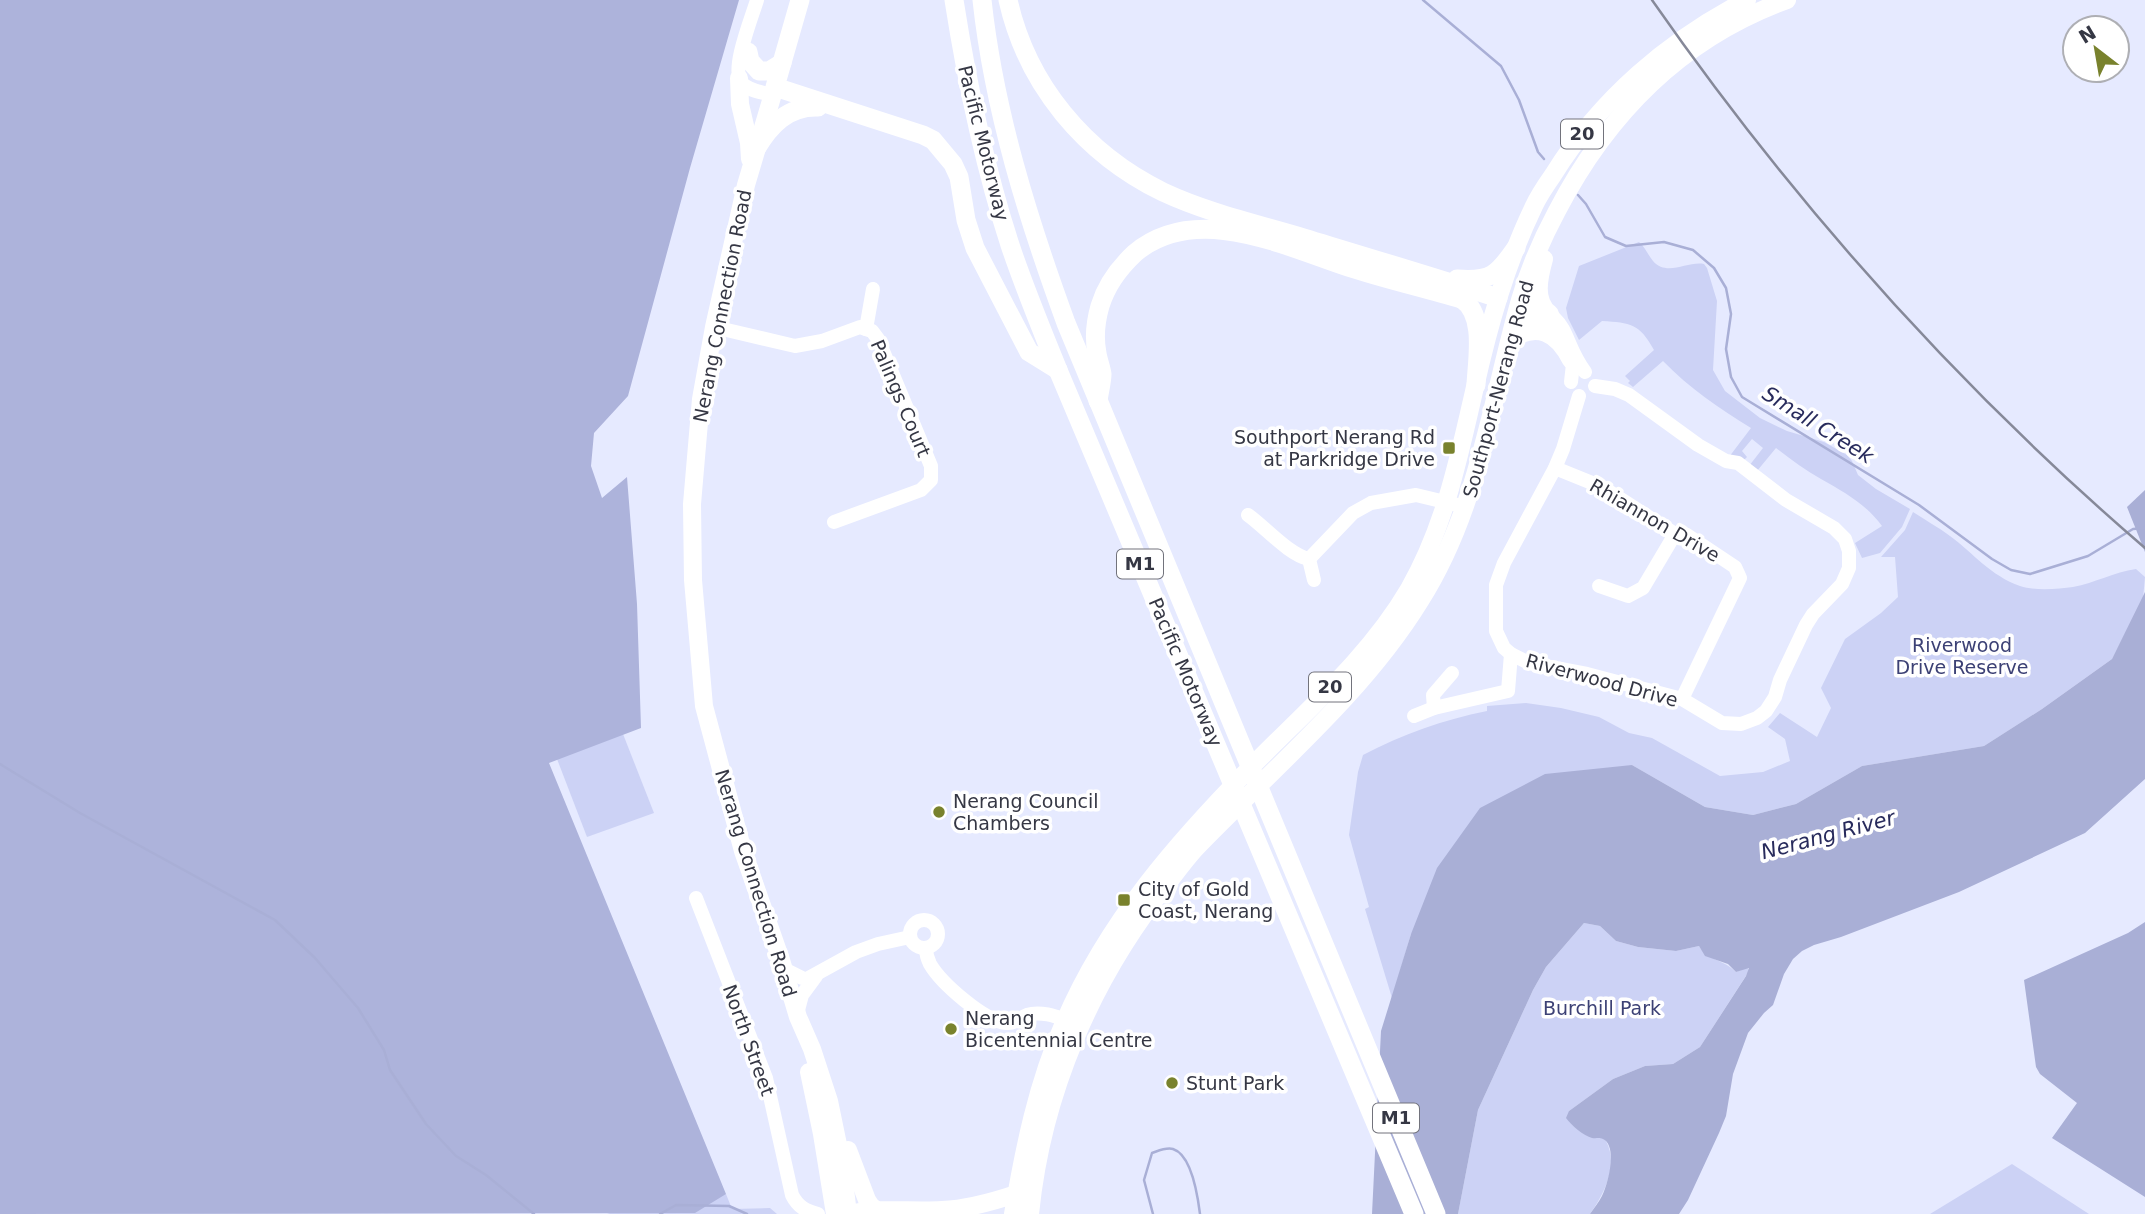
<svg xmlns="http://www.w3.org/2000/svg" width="2145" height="1214" viewBox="0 0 2145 1214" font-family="'DejaVu Sans',sans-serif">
<rect width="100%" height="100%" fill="#e6eaff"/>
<g fill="#ccd2f5">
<path d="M1639 242C1645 247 1648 255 1653 261 1667 277 1687 261 1704 264L1707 268 1717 301 1713 370 1725 391 1760 418 1787 431 1824 442 1847 455 1852 461 1858 475 1876 489 1910 509 1902 527 1880 553 1862 558 1855 543 1882 526C1866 504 1844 492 1821 479 1805 470 1790 459 1776 448L1757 471 1749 466 1763 448 1752 439 1742 451 1747 457 1743 461 1729 457 1751 428C1720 409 1689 388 1663 361L1633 387 1628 383 1630 381 1625 376 1654 350C1639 323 1631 323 1602 321L1579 340 1568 318 1566 308 1579 266Z"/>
<path d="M1913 512C1925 520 1938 527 1950 536 1973 553 1991 576 2020 586 2035 591 2058 589 2073 587 2095 583 2114 572 2136 569L2145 577 2143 599 2112 659 2042 709 1984 746 1862 766 1796 804 1753 815 1705 807 1632 765 1411 934 1392 998 1365 909 1369 907 1349 835 1358 772 1363 755C1403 734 1443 720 1487 711V706L1526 703 1561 708 1599 717 1629 733 1652 738 1720 776 1763 772 1790 761 1785 739 1768 727 1780 713 1817 737 1831 708 1821 688 1845 639 1881 613 1898 597 1895 557H1881L1905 530Z"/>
<polygon points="623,734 654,813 587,837 557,759"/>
<path d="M1584 923 1600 926 1616 941 1638 947 1676 951 1699 946C1708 961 1723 959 1736 972L1748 967 1749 971 1700 1047 1673 1064 1645 1066 1613 1079 1569 1111 1606 1141C1619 1165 1604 1194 1590 1214H1458L1478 1110 1533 990 1546 967Z"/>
<polygon points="2012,1164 2089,1214 1930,1214"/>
<polygon points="726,1194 732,1209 770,1208 777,1214 607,1214 639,1203"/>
</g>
<polygon fill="#adb3db" points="0,0 739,0 690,168 628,396 594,433 591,466 602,498 627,477 637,604 641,728 549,763 726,1194 695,1213 0,1214"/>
<g fill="#a9afd6">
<polygon points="2145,490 2145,552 2127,507"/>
<path d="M2145 592V779L2085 833 1959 892 1841 937 1814 945 1802 951 1793 959 1784 974 1773 1005 1764 1013 1748 1033 1733 1074 1726 1116 1719 1133 1688 1200 1679 1214H1590C1594 1208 1599 1202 1602 1196 1608 1184 1618 1146 1603 1139 1598 1137 1597 1139 1592 1138 1584 1136 1571 1125 1566 1118L1569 1111 1613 1079 1645 1066 1673 1064 1700 1047 1746 976 1749 968 1736 972 1728 964 1705 956 1699 946 1676 951 1638 947 1616 941 1600 926 1584 923 1546 967 1533 990 1478 1110 1458 1214H1372L1381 1031 1411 934 1437 868 1480 808 1545 774 1632 765 1705 807 1753 815 1796 804 1862 766 1984 746 2042 709 2112 659Z"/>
<polygon points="2145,922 2145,1197 2052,1138 2077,1103 2040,1074 2036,1067 2024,980 2128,933"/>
</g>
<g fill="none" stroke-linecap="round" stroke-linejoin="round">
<g stroke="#a9afd6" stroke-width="2.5">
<polyline points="1423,0 1501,66 1519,100 1538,152 1544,159"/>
<polyline points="1578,195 1586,204 1605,237 1626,246 1664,242 1693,250 1714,268 1726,288 1731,314 1726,349 1731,377 1742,397 1919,505 1992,559 2011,570 2030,574 2088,556 2133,529 2145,528"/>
<polyline points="0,764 80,813 275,920 315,958 358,1008 384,1050 390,1070 426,1124 456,1156 486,1175 534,1214"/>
<polyline points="660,1214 676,1205 729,1206 747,1214"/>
<path d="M1153 1214 1144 1180 1152 1153C1158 1151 1166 1147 1173 1149 1192 1155 1198 1198 1200 1214"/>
</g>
<g stroke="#fff" stroke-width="14">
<path d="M757 0C752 17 731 68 741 82 748 91 762 92 772 95"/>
<path d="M1519 303C1573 314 1559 337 1585 372"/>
<polyline points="1517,313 1544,322 1559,335"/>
<polyline points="714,327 795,346 822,341 860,327 872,331 878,339 931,466 931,480 921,490 834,522"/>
<polyline points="866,329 873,289"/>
<polyline points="1568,353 1573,364 1571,382"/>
<polyline points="1579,396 1563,449 1555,468 1504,563 1496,585 1496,631 1504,648 1511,654 1529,663 1587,674 1682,699 1722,723 1741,724 1757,718 1766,711 1775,697 1780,680 1806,625 1813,614 1842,584 1849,568 1849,551 1845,539 1834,528 1786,500 1738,463 1726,461 1698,445 1629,395 1615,389 1595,386"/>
<polyline points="1555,468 1602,487 1675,534 1687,535 1735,567 1740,578 1682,699"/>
<path d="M1248 515C1265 527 1289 555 1309 559L1353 513 1371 503 1416 495 1466 507"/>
<polyline points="1309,559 1314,580"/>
<polyline points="1599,586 1628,596 1643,588 1675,534"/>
<polyline points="1434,708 1433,695 1452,673"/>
<polyline points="1414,716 1434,708 1508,691 1511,654"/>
<path d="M696 898 766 1078 792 1195C798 1207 806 1211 818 1214"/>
<circle cx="924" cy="934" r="14"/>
<path d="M926 948C926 954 927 958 930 964 941 983 985 1022 1007 1023 1015 1024 1019 1018 1027 1015 1042 1010 1060 1018 1075 1023"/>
<polyline points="784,969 802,978 807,979 856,952 878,944 910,937"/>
<polyline points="797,1014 802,995 816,976"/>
</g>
<g stroke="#fff" stroke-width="18">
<polyline points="739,78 740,104 749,143 750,159"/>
<polyline points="775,87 746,185 714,327 701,399 692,504 693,580 704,706 743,851 781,960 798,1017 812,1049 829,1101 842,1164 848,1214"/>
<path d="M1544 259C1539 277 1533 301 1550 314"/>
<path d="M1510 340C1537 322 1557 332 1571 360"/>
<polyline points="809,1072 822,1134 835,1214"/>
<polyline points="848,1150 867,1200 871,1206 877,1211"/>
<path d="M850 1214C880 1207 911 1212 942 1210 967 1209 992 1202 1016 1194"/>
<path d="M1013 1214C1024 1149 1037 1084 1064 1023 1107 922 1178 841 1254 764 1308 709 1370 656 1409 589 1445 526 1459 457 1475 387 1489 325 1506 264 1534 206 1539 195 1546 185 1553 175 1600 99 1669 40 1747 0"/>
<path d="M1030 1214C1042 1093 1092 978 1168 883 1177 871 1186 859 1196 848 1272 769 1362 695 1420 601 1478 510 1491 402 1520 300 1529 269 1542 239 1557 211 1608 113 1682 38 1787 0"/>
</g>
<g stroke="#fff" stroke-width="19">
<polyline points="800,0 775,87 923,135 933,140 953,164 959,177 966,220 975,248 1029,352 1058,370"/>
<path d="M954 0C967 83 984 165 1010 245 1024 287 1041 328 1058 370L1414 1214"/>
<path d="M982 0C994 111 1028 219 1066 323L1436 1214"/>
<path d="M1008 0C1027 85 1085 154 1163 192 1208 213 1257 224 1304 238 1369 258 1434 277 1498 298"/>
<polyline points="748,52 750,61 759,71 769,71 782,63"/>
<path d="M756 149C770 125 788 106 818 107"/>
<path d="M1457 279C1491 282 1498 274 1516 248"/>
<path d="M1462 299C1486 315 1477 360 1476 385"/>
<path d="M1098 401C1099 392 1102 382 1102 374 1101 367 1098 360 1097 353 1094 338 1096 320 1100 306 1106 286 1120 267 1135 253 1196 202 1284 246 1348 267 1385 279 1424 288 1461 299"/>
</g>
<path stroke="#868999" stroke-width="2.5" d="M1652 0C1792 201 1959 388 2145 548"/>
</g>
<g fill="#79822d" stroke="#fff" stroke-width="2.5">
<rect x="1442" y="441" width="14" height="14" rx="3.5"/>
<circle cx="939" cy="812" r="7"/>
<rect x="1117" y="893" width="14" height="14" rx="3.5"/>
<circle cx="951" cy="1029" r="7"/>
<circle cx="1172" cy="1083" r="7"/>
</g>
<g text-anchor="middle" stroke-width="7" stroke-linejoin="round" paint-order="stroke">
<g fill="#fff" stroke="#72737c" stroke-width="2">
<rect x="1561" y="119.5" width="42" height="29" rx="5"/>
<rect x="1117" y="549.5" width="46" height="29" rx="5"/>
<rect x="1309" y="672.5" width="42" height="29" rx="5"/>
<rect x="1373" y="1103.5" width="46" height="29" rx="5"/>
</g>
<g font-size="18" font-weight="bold" fill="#353744">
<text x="1582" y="140">20</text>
<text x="1140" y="570">M1</text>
<text x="1330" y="693">20</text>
<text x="1396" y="1124">M1</text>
</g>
<g font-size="19" fill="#353744" stroke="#fff">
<text transform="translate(984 143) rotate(76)" y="7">Pacific Motorway</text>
<text transform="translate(722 306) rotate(-79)" y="7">Nerang Connection Road</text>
<text transform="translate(1498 389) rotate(-75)" y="7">Southport-Nerang Road</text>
<text transform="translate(901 398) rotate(67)" y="7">Palings Court</text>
<text transform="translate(1655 520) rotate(30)" y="7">Rhiannon Drive</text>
<text transform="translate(1186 672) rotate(67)" y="7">Pacific Motorway</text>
<text transform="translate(1602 680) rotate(15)" y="7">Riverwood Drive</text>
<text transform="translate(756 883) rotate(73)" y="7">Nerang Connection Road</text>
<text transform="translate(749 1040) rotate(70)" y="7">North Street</text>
</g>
<g font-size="19" fill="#353744" stroke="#fff" text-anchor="start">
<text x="1435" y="444" text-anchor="end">Southport Nerang Rd<tspan x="1435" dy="22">at Parkridge Drive</tspan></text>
<text x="953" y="808">Nerang Council<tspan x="953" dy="22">Chambers</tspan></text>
<text x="1138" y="896">City of Gold<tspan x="1138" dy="22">Coast, Nerang</tspan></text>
<text x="965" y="1025">Nerang<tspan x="965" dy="22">Bicentennial Centre</tspan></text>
<text x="1186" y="1090">Stunt Park</text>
</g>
<g font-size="19" fill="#3c4175" stroke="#fff">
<text x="1962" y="652">Riverwood<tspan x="1962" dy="22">Drive Reserve</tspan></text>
<text x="1602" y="1015">Burchill Park</text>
</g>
<g font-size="21" font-style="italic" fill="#282b5c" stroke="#fff">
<text transform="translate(1818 425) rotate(32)" y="7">Small Creek</text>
<text transform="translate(1828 835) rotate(-15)" y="7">Nerang River</text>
</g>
</g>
<g transform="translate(2096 49) rotate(329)"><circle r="33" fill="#ffffff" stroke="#aeafb4" stroke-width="2"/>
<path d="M0-5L12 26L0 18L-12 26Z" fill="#79822d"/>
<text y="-10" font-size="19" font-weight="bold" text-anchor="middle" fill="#353744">N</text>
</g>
</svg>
